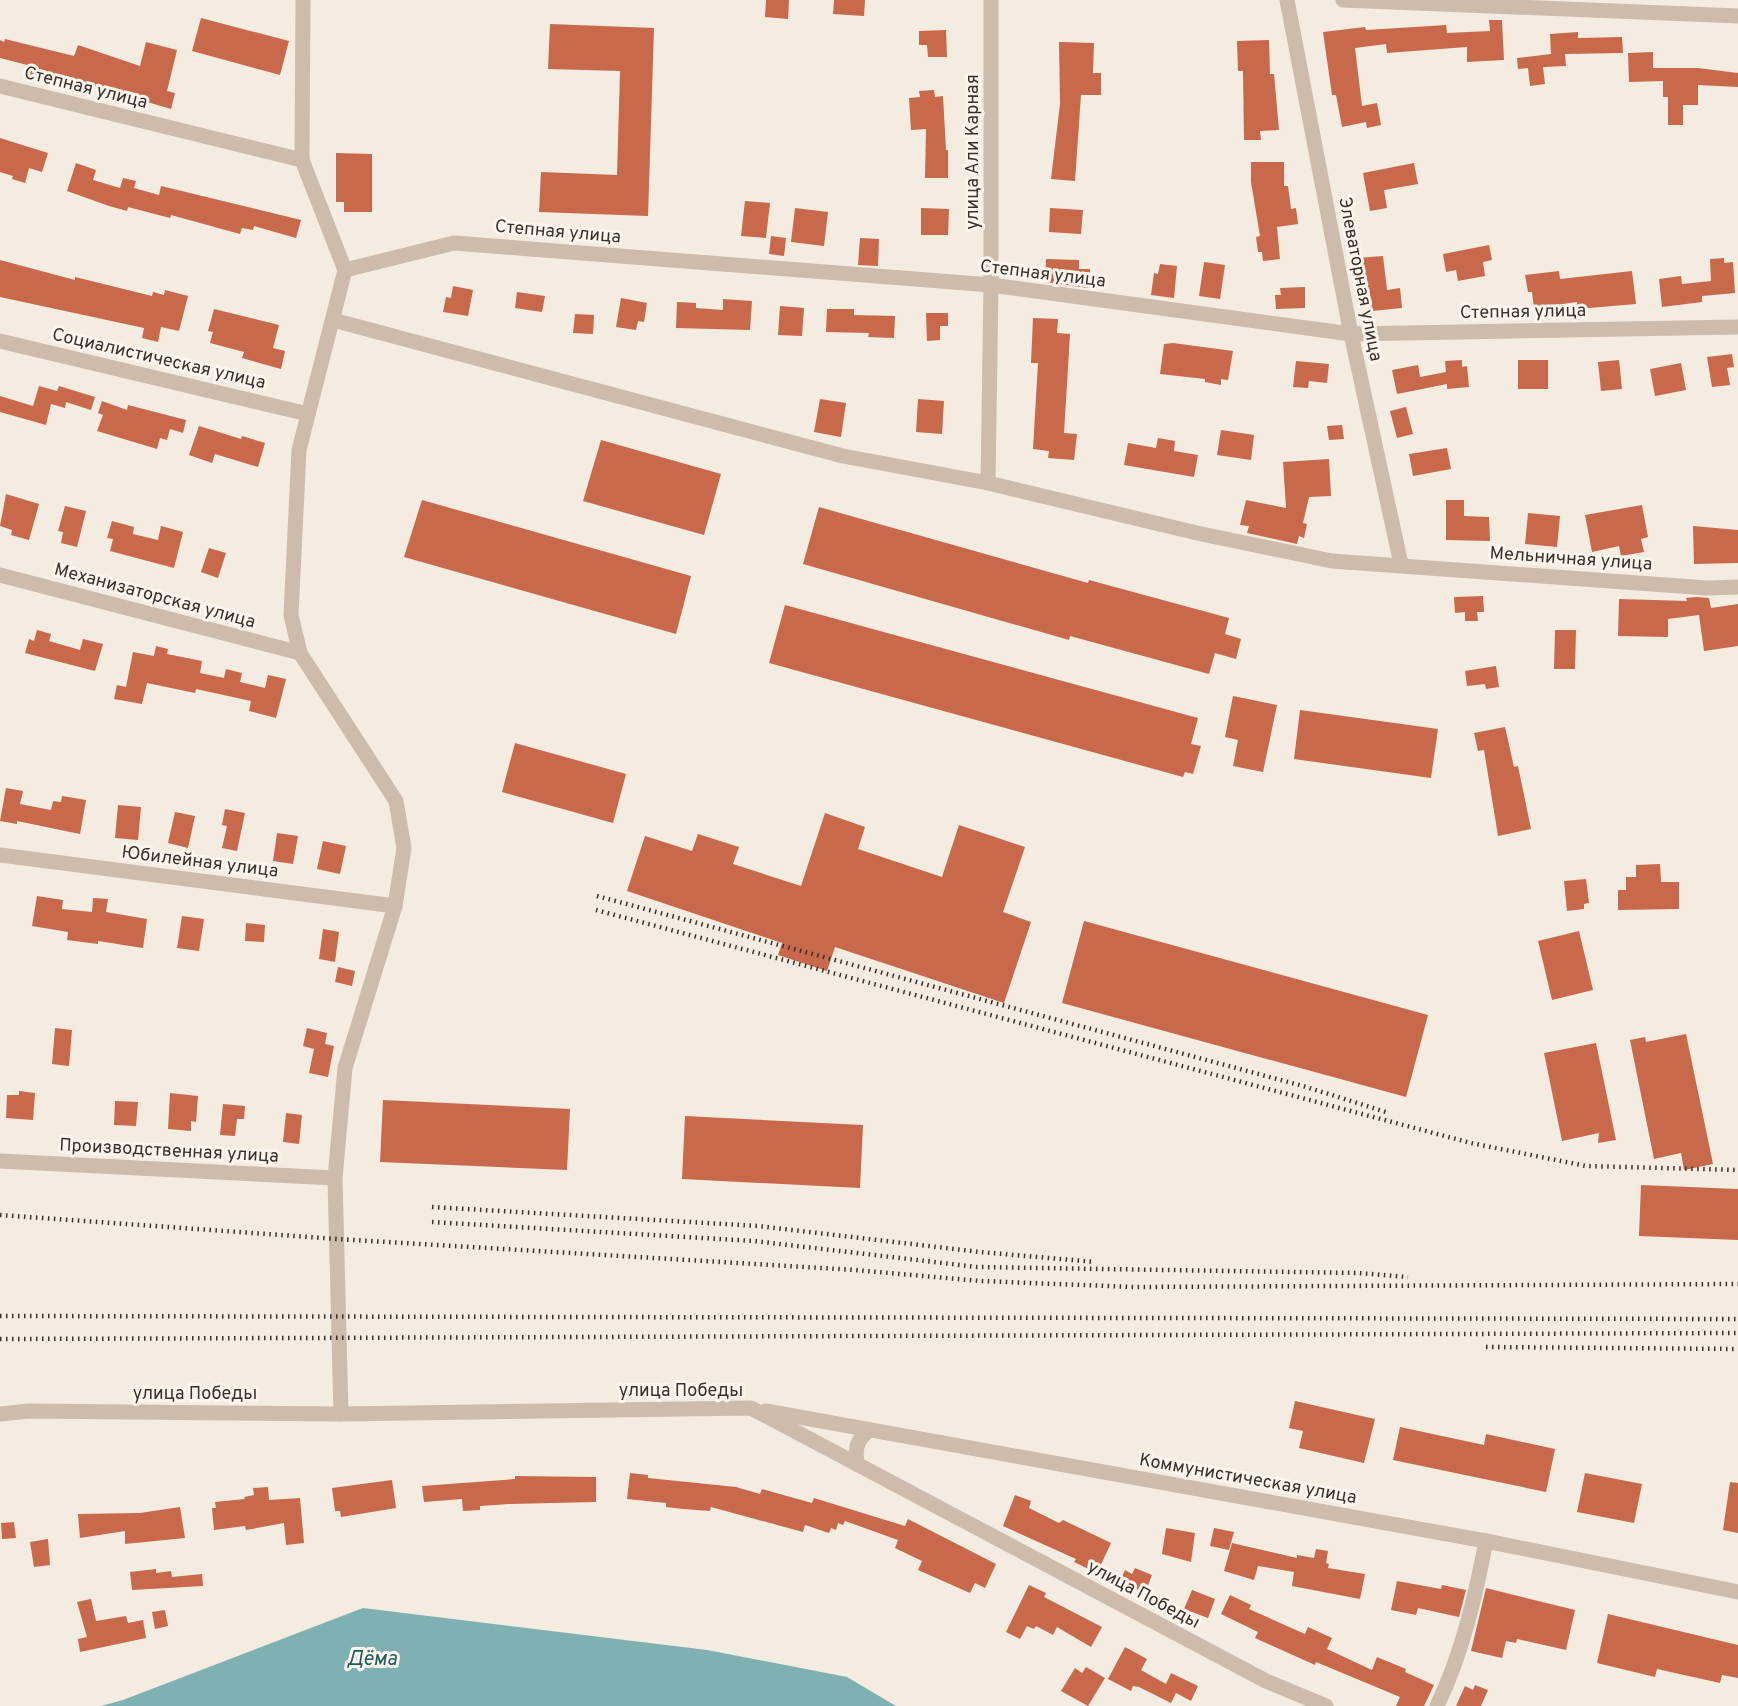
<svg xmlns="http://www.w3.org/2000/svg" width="1738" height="1706" viewBox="0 0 1738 1706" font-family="Overpass,sans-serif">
<rect width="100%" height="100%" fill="#f4ebe1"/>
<polygon fill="#7fb0b2" points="363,1608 707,1650 847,1677 896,1706 101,1706 123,1700"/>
<g fill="#c8694b">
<polygon points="766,0 789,0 788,19 765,17"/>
<polygon points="834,0 865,0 864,16 833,14"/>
<polygon points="201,18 289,41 280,75 192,51"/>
<polygon points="1489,20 1502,20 1504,60 1467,62 1467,47 1387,53 1386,44 1355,48 1362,106 1377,103 1381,125 1367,128 1366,122 1342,127 1336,95 1332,95 1323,32 1365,27 1366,30 1446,25 1447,33 1490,31"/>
<polygon points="550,24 654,28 648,216 539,212 541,172 617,175 620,71 548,69"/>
<polygon points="946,30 947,57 928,57 927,45 919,45 919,31"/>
<polygon points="1578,32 1578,38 1622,37 1623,53 1565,54 1566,66 1543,67 1545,84 1530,86 1528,68 1518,69 1517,58 1551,54 1550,34"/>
<polygon points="5,39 74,56 78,45 140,66 146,42 177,50 167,91 175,93 171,109 49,73 47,81 29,76 31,66 0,58 0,40 4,42"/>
<polygon points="1269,40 1270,74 1274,74 1279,130 1260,131 1261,140 1244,140 1243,71 1238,71 1237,41"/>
<polygon points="1059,42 1094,43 1093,73 1101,73 1101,95 1081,95 1075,181 1051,179 1060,104"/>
<polygon points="1653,52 1653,68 1698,68 1738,73 1738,87 1698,85 1698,105 1683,105 1683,125 1668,125 1668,97 1663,97 1663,81 1629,82 1628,53"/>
<polygon points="934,90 935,97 943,96 946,150 948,150 948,178 925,178 926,129 911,130 909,98 920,97 919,91"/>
<polygon points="0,138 48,153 42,172 29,168 25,183 12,179 13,176 0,172"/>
<polygon points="336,153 372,154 372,212 344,212 344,202 336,202"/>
<polygon points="1251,162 1284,162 1284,186 1288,186 1291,209 1296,208 1298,224 1277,227 1280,259 1263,261 1262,252 1258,252 1256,237 1260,236 1251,182"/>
<polygon points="76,163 96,170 93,180 120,188 123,178 136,181 134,188 159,195 161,186 301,220 296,238 254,226 253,230 242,228 240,234 171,215 170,218 128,207 127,211 109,206 67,191"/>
<polygon points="1414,163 1418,184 1384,190 1387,208 1370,211 1363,173"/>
<polygon points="745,201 770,203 766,238 741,236"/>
<polygon points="795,208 828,212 824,246 791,242"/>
<polygon points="921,208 949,209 948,235 921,235"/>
<polygon points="1050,208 1083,210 1081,234 1049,232"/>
<polygon points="771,236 786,238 784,256 769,254"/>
<polygon points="860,238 879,239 878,266 858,265"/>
<polygon points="1489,245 1492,260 1483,262 1485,276 1458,281 1456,270 1446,272 1443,254"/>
<polygon points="1383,256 1387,290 1400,288 1402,308 1372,311 1370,293 1361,293 1357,258"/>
<polygon points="1724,258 1724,263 1733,262 1735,293 1702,296 1702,302 1662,307 1659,279 1681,276 1682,284 1711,281 1710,259"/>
<polygon points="1046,259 1079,260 1079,269 1090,269 1089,288 1045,282"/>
<polygon points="0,260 75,280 75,277 152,296 153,292 164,295 165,290 188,296 179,331 161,327 158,342 142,338 144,328 0,297"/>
<polygon points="1204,262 1225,265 1220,299 1199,296"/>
<polygon points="1160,264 1177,266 1174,298 1151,295 1154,273 1158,274"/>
<polygon points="1559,271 1560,279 1632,271 1636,304 1577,309 1577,302 1534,308 1532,292 1528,292 1525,275"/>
<polygon points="453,286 473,290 468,316 443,312 446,297 451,298"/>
<polygon points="1305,287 1305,308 1276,309 1275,295 1281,295 1280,288"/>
<polygon points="517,292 545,296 542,312 515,308"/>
<polygon points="621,298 647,303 644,322 638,321 636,330 616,327"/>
<polygon points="723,299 752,301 750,330 676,328 677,302 696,303 696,308 723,310"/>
<polygon points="780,306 804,308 802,336 778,335"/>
<polygon points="214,309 279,325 273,348 285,351 281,369 242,358 244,352 210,343 213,332 208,331"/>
<polygon points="827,309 854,309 854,315 895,316 894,338 868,337 869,333 826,332"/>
<polygon points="926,313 948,313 948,326 940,326 940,340 927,341"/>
<polygon points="575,314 594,315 593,334 573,333"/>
<polygon points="1033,318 1058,319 1057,333 1070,334 1064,433 1077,434 1074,460 1048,458 1049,451 1033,449 1038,363 1031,363"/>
<polygon points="1173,343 1233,351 1228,380 1221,379 1221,385 1205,382 1205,379 1160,374 1164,344"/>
<polygon points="1732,354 1734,367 1727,368 1730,385 1712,387 1707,357"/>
<polygon points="1462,360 1462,367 1467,366 1469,387 1447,389 1447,384 1397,394 1392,370 1418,365 1420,377 1446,372 1445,361"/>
<rect x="1518" y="360" width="30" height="29"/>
<polygon points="1619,360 1622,389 1601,391 1598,362"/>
<polygon points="1296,361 1329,364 1327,383 1309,381 1308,388 1293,387"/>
<polygon points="1681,363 1686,390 1655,396 1650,369"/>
<polygon points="39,386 57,391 59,386 95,397 91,410 66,402 65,408 51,404 46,425 0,412 0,396 33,406"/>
<polygon points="820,399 846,403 841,437 814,432"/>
<polygon points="918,399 944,401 942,434 916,432"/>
<polygon points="102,401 127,410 128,405 186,420 183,433 170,429 167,440 160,438 157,449 97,431 103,415 98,413"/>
<polygon points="1406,407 1413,434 1397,438 1390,411"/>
<polygon points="1342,425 1344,439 1329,440 1327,426"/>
<polygon points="199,426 241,439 242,436 265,443 258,467 215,454 212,463 189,455"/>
<polygon points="1221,430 1254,435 1251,460 1217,455"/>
<polygon points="1158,438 1175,441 1174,451 1198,455 1194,477 1124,465 1128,443 1156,448"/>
<polygon points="601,440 721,474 704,535 583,501"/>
<polygon points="1447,448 1451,469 1413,476 1409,454"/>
<polygon points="1329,459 1331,496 1309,497 1303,523 1307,524 1304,538 1299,536 1297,544 1247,533 1249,526 1240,525 1246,500 1286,508 1283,462"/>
<polygon points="6,494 39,504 29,540 11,535 12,530 0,526"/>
<polygon points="422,500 691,576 676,634 404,557"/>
<polygon points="1446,500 1464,500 1464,516 1489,517 1490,541 1446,540"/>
<polygon points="1642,505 1648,537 1641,539 1644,552 1621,556 1619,546 1592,552 1585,515"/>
<polygon points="65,506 86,511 77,547 61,543 63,532 58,531"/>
<polygon points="819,507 1088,583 1089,580 1229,618 1225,634 1241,639 1236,659 1215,653 1209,674 1070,636 1069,640 803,564"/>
<polygon points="1528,513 1560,516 1557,547 1525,544"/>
<polygon points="112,521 134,527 133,534 158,540 161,526 183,532 174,568 110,551 113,539 107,538"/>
<polygon points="1693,526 1738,530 1738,563 1694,564"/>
<polygon points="209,548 226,553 218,578 201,572"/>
<polygon points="1483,596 1484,612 1477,612 1478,621 1465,621 1465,612 1455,613 1454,597"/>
<polygon points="1696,597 1709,598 1711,608 1738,604 1738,646 1704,651 1699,615 1668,619 1668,637 1618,636 1619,599 1687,601 1686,598"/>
<polygon points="785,605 1198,718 1191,744 1201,746 1193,774 1185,772 1183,777 769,663"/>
<polygon points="37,630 51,634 49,641 80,650 83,639 103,644 95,671 25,653 29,639 34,641"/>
<polygon points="1555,630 1576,630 1575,669 1554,669"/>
<polygon points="156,646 168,649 167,654 202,661 200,673 224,678 226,669 242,673 240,682 265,688 268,675 286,679 276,718 249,711 251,701 196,689 195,693 147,683 142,704 114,699 117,685 126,687 133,652 154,656"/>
<polygon points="1496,666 1499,687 1486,689 1485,684 1467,686 1465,671"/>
<polygon points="1233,696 1277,705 1263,772 1233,766 1238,740 1225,737"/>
<polygon points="1300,710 1438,729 1431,778 1294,759"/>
<polygon points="1505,727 1514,767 1518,766 1531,829 1498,836 1484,750 1478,751 1474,733"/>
<polygon points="515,743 626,774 613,823 502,792"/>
<polygon points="6,788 23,791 20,804 51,810 53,801 61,802 62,796 86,800 80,834 17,821 17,824 0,821"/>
<polygon points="118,805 141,807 138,840 115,838"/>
<polygon points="225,809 245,813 237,851 222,848 227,826 222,825"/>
<polygon points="175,812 195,816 188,848 168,843"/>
<polygon points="825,813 865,827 858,849 942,877 959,825 1025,847 1003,912 1031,922 1004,1003 835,947 827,971 778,955 782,943 627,891 645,836 692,851 698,834 739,847 733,864 801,886"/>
<polygon points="277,833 298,836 293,864 273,861"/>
<polygon points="323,841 346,846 340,874 317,869"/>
<polygon points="1660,864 1661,882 1679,882 1679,909 1618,910 1618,890 1626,890 1626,877 1636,877 1636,865"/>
<polygon points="1586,879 1589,903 1584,904 1584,909 1567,911 1564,881"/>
<polygon points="37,896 63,900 62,909 92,912 93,898 108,899 106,912 147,919 143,948 98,941 98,944 67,940 68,932 32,926"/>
<polygon points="182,916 204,919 199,951 177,948"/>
<polygon points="1084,921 1428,1015 1406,1097 1062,1003"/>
<polygon points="246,923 265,925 264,942 245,941"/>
<polygon points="323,929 339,932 335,962 319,959"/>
<polygon points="1579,931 1593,990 1552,1000 1538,941"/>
<polygon points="338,967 355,971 352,986 335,982"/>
<polygon points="55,1028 72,1030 69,1066 52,1064"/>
<polygon points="307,1028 327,1033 325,1044 334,1046 328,1077 309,1073 314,1049 303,1046"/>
<polygon points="1686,1034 1713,1164 1684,1170 1681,1153 1654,1159 1630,1040 1645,1037 1646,1042"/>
<polygon points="1596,1043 1616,1140 1598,1143 1599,1133 1562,1141 1544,1053"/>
<polygon points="19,1091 35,1093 33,1120 6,1118 7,1095 19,1095"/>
<polygon points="170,1093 198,1096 196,1122 191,1121 191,1131 168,1129"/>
<polygon points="383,1100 570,1109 567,1170 380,1162"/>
<polygon points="115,1101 138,1102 136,1126 114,1125"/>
<polygon points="223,1104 245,1106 244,1119 237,1119 235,1136 220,1135"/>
<polygon points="286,1113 302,1115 299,1144 283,1142"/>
<polygon points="685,1116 863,1125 860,1188 682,1179"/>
<polygon points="1641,1185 1738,1189 1738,1240 1639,1236"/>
<polygon points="1295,1401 1375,1419 1364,1463 1299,1448 1303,1431 1289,1428"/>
<polygon points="1400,1427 1484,1445 1486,1434 1555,1449 1546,1492 1393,1460"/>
<polygon points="630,1473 648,1475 648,1478 736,1487 760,1494 762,1489 812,1503 814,1498 905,1526 908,1519 996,1564 985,1588 975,1583 970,1593 918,1570 922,1561 895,1548 898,1540 845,1521 843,1525 838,1523 836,1530 831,1528 829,1533 805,1525 803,1532 711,1507 710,1511 683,1509 666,1507 666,1503 627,1499"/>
<polygon points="1585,1473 1642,1484 1634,1523 1577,1512"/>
<polygon points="515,1476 596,1477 596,1502 509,1504 480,1506 480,1510 463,1511 462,1499 424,1502 422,1486 515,1479"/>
<polygon points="392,1480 396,1508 341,1517 340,1511 335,1511 332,1488"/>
<polygon points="1730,1482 1738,1483 1738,1533 1723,1530"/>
<polygon points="268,1487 269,1500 300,1498 304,1543 286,1545 284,1523 246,1530 245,1526 214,1530 212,1508 216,1508 215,1502 245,1499 244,1497 254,1495 253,1488"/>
<polygon points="1015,1495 1031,1501 1029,1508 1059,1523 1063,1520 1111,1543 1097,1573 1074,1562 1076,1559 1003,1526"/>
<polygon points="180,1507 185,1538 125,1544 125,1531 80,1538 78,1514 140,1513"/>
<polygon points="14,1522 16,1538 2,1539 1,1523"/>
<polygon points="1166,1528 1195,1533 1191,1562 1162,1554"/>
<polygon points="1214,1528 1234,1532 1229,1550 1210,1546"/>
<polygon points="48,1539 50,1565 34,1567 30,1542"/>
<polygon points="1232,1543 1297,1558 1297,1555 1314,1558 1316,1549 1328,1551 1326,1563 1329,1564 1328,1568 1365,1574 1360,1599 1292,1586 1294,1572 1258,1566 1254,1580 1224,1571"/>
<polygon points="1135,1568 1152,1575 1145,1593 1120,1582 1125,1570 1132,1574"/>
<polygon points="156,1569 156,1573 171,1571 172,1577 202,1574 203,1586 132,1590 130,1572"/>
<polygon points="1397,1581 1441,1589 1442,1585 1466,1590 1459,1617 1418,1608 1416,1615 1391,1610"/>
<polygon points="1029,1585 1046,1593 1044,1597 1102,1627 1091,1647 1057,1627 1053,1635 1036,1626 1034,1629 1027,1626 1020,1639 1006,1632"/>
<polygon points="1486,1588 1575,1610 1566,1650 1517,1639 1516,1643 1506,1641 1502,1658 1471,1651"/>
<polygon points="1192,1590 1215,1599 1208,1618 1184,1609"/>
<polygon points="1230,1595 1251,1605 1249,1609 1305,1634 1308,1627 1332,1638 1327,1649 1372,1670 1377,1657 1406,1669 1405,1672 1434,1685 1424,1706 1396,1706 1400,1697 1316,1662 1315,1665 1255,1638 1258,1632 1221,1614"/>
<polygon points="91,1599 96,1621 126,1616 128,1623 143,1620 146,1638 80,1652 78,1639 87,1637 77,1602"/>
<polygon points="165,1610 168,1626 155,1629 152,1612"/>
<polygon points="1608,1614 1738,1645 1738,1678 1722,1675 1720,1683 1657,1669 1655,1677 1597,1663"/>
<polygon points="1125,1647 1147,1659 1141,1670 1166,1684 1171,1673 1198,1686 1191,1701 1176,1693 1171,1703 1139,1687 1133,1686 1131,1691 1108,1679"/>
<polygon points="1086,1667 1105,1678 1088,1706 1061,1691 1075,1668 1082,1673"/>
<polygon points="1475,1685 1488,1690 1481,1706 1456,1706 1465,1686 1473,1690"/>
</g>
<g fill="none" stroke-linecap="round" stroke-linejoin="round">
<g stroke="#cdbbac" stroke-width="15">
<polyline points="303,0 302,160 345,270 299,450 291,615 300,653 396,801 404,848 395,906 345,1068 335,1178 341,1414"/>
<polyline points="1287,0 1351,334 1401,564"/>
<polyline points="1343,0 1738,16"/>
<polyline points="0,86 302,160"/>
<polyline points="345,270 454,243 991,285 1351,334 1738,327"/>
<polyline points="333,320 843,456 988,483 1197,533 1332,561 1707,588 1738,587"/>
<polyline points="0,341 308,414"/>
<polyline points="988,483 991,285 991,0"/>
<polyline points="0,575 300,653"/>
<polyline points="0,855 395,906"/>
<polyline points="0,1161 335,1178"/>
<polyline points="766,1411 1486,1541 1738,1592"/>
<polyline points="0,1414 29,1411 341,1414 751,1408 1266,1681 1326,1706"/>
<path d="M857 1464C855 1448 856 1441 869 1430"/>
<path d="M1437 1706C1462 1654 1475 1598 1486 1541"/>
</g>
<g stroke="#3b302b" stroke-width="4.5" stroke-dasharray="1.5 4.5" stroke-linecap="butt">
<polyline points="597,896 1303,1086 1386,1112"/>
<polyline points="596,910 1471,1143 1586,1166 1738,1170"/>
<polyline points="432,1207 758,1226 980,1252 1095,1262"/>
<polyline points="0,1215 337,1239 855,1270 980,1281 1134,1287 1738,1284"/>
<polyline points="432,1222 754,1241 977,1267 1358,1273 1408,1277"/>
<polyline points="0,1316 1738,1319"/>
<polyline points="0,1339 1738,1333"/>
<polyline points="1486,1347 1738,1349"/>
</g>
</g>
<g text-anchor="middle" stroke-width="6" stroke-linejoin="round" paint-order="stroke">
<g font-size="18" fill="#3b302b" stroke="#fbf5ee">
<text transform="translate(86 87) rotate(14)" y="6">Степная улица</text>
<text transform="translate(972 152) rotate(-90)" y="6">улица Али Карная</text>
<text transform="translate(558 231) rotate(5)" y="6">Степная улица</text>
<text transform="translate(1043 273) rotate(7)" y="6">Степная улица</text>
<text transform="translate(1361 279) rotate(79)" y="6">Элеваторная улица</text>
<text transform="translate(1523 311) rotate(-1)" y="6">Степная улица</text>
<text transform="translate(159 358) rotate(13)" y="6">Социалистическая улица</text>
<text transform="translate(1571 558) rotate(4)" y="6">Мельничная улица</text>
<text transform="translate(155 595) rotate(15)" y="6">Механизаторская улица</text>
<text transform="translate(200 861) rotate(7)" y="6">Юбилейная улица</text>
<text transform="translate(169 1150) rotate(3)" y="6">Производственная улица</text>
<text x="681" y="1396">улица Победы</text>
<text x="195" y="1399">улица Победы</text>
<text transform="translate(1248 1478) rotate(10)" y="6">Коммунистическая улица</text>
<text transform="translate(1144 1594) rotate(28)" y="6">улица Победы</text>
</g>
<g font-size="20" font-style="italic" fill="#1f5a5e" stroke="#fbf5ee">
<text x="372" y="1665">Дёма</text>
</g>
</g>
</svg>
